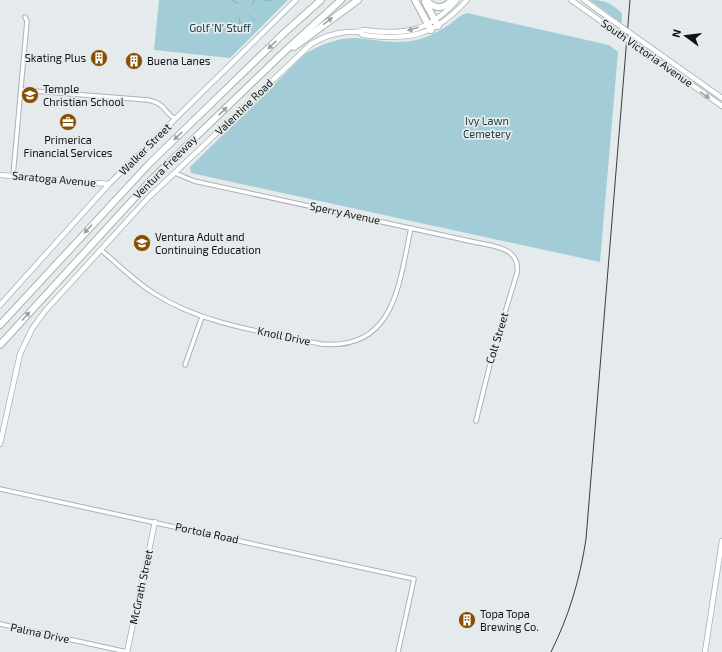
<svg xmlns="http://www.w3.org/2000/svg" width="722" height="652" viewBox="0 0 722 652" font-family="'Exo 2',sans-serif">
<rect width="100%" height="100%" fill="#e5ebec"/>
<g fill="#a3cdd6">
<polygon points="159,0 288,0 230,58 154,50"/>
<path d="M590 0C606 0 610 3 622 13V22H620Z"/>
<path d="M467 13 609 45 618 52 600 262 191 173 190 167 305 54C319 45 337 38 354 38 375 39 395 45 416 40 426 38 438 32 447 26 455 21 458 16 467 13Z"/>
</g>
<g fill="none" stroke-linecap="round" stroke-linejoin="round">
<g stroke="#72b9ca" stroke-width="1">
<polyline points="231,0 238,3"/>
<polyline points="264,1 272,0"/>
<polyline points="252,5 254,2 254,0"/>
<polyline points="249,15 255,21"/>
<polyline points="231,21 238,30 240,22 239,18"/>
</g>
<g stroke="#acb2b4" stroke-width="5.5">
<g id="street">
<path d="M21 90 148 100C166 104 163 111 175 119"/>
<path d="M175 173 194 181 474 242C492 246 521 247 517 273L493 352 476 421"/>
<polyline points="13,176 27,21 25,17"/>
<path d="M101 250C119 265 135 282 155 294 204 325 265 332 321 344 396 351 399 282 411 228"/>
<polyline points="185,365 202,317"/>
<polyline points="0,489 414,579 398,652"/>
<polyline points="0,624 127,652"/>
</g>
</g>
<g stroke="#acb2b4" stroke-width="6">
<g id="secondary">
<polyline points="571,0 615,31"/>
<polyline points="584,0 616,23"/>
<path d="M359 32 363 35C410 41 434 36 467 0"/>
<polyline points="640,40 722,98"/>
<polyline points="639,48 722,106"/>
<polyline points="0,175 109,184"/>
<polyline points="0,305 109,184 296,0"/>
<path d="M0 444 20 354 32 329 45 311 148 198 311 44C323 37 334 33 347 32 353 32 358 33 363 30 404 35 428 33 457 0"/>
<polyline points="127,652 155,522"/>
<polyline points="705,652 722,541"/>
</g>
</g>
<g stroke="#acb2b4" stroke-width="8">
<g id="highway">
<polyline points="415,0 431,30"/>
<path d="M426 0C435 10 444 9 452 0"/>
<polyline points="425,2 438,26"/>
<polyline points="294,47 358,0"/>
<polyline points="0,325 149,164 283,34 321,0"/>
<polyline points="0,345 150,181 285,51 341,0"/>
</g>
</g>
<use href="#street" stroke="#fff" stroke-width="3.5"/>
<use href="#secondary" stroke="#fff" stroke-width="4.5"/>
<use href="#highway" stroke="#fff" stroke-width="6"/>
<path stroke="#393b3c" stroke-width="1" d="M551 652C569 616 580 579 586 539L630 0"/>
<g stroke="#acb2b4" stroke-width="6" stroke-linecap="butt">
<g id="secondary-bridge">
<polyline points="616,23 640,40"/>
<polyline points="615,31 639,48"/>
</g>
</g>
<use href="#secondary-bridge" stroke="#fff" stroke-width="4.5"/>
</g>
<defs><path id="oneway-solid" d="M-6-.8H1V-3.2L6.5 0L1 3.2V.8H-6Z"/></defs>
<g fill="#9fa0a1">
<use href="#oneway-solid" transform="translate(328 21) rotate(-37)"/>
<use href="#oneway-solid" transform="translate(413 29) rotate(164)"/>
<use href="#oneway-solid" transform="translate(272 45) rotate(136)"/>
<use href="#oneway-solid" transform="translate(705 95) rotate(35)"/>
<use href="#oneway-solid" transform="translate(223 111) rotate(-44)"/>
<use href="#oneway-solid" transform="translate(178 136) rotate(136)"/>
<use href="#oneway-solid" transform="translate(88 229) rotate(133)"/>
<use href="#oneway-solid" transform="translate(26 316) rotate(-48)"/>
</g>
<defs>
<g id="building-disc" transform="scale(0.9)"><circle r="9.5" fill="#874e02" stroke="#e5ebec"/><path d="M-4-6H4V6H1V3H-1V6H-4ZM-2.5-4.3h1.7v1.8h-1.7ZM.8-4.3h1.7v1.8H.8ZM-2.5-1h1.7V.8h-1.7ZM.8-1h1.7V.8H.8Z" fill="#fff"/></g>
<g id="school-disc" transform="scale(0.9)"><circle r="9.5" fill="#874e02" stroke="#e5ebec"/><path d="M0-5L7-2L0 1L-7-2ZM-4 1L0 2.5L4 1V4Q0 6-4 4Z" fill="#fff"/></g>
<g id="office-disc" transform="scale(0.9)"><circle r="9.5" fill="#874e02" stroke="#e5ebec"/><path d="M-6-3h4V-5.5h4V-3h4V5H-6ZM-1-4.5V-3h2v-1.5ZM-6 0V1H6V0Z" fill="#fff"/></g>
</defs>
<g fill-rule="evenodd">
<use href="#building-disc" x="99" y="58"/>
<use href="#building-disc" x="134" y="61"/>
<use href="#school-disc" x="30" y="95"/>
<use href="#office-disc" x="68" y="122"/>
<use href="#school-disc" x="142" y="243"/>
<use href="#building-disc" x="467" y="620"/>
</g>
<g text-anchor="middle" stroke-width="3.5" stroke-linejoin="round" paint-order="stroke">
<g font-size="11" fill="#183b42" stroke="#e5ebec">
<text x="220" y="32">Golf 'N' Stuff</text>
<text x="487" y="125">Ivy Lawn<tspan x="487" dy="13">Cemetery</tspan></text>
</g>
<g font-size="11" fill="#101213" stroke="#e5ebec">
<text transform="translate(647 53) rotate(35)" y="4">South Victoria Avenue</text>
<text transform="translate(244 107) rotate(-44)" y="4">Valentine Road</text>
<text transform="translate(145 149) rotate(-45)" y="4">Walker Street</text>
<text transform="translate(165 167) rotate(-45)" y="4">Ventura Freeway</text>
<text transform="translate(54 179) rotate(5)" y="4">Saratoga Avenue</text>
<text transform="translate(345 213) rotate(12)" y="4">Sperry Avenue</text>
<text transform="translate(284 336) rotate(12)" y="4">Knoll Drive</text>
<text transform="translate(497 338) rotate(-73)" y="4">Colt Street</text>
<text transform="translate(207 533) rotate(12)" y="4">Portola Road</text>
<text transform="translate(141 587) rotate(-78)" y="4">McGrath Street</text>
<text transform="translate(40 633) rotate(12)" y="4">Palma Drive</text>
</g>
<g font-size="11" fill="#101213" stroke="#e5ebec" text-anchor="start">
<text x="86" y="62" text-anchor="end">Skating Plus</text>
<text x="147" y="65">Buena Lanes</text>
<text x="43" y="93">Temple<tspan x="43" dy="13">Christian School</tspan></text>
<text x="68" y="144" text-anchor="middle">Primerica<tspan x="68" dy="13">Financial Services</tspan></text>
<text x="155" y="241">Ventura Adult and<tspan x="155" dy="13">Continuing Education</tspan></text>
<text x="480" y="618">Topa Topa<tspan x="480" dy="13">Brewing Co.</tspan></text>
</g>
</g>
<g transform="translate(686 36) rotate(285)" stroke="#e5ebec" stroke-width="3" paint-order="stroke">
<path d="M0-3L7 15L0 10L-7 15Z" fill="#101213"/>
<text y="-6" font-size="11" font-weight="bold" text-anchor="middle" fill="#101213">N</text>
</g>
</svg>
